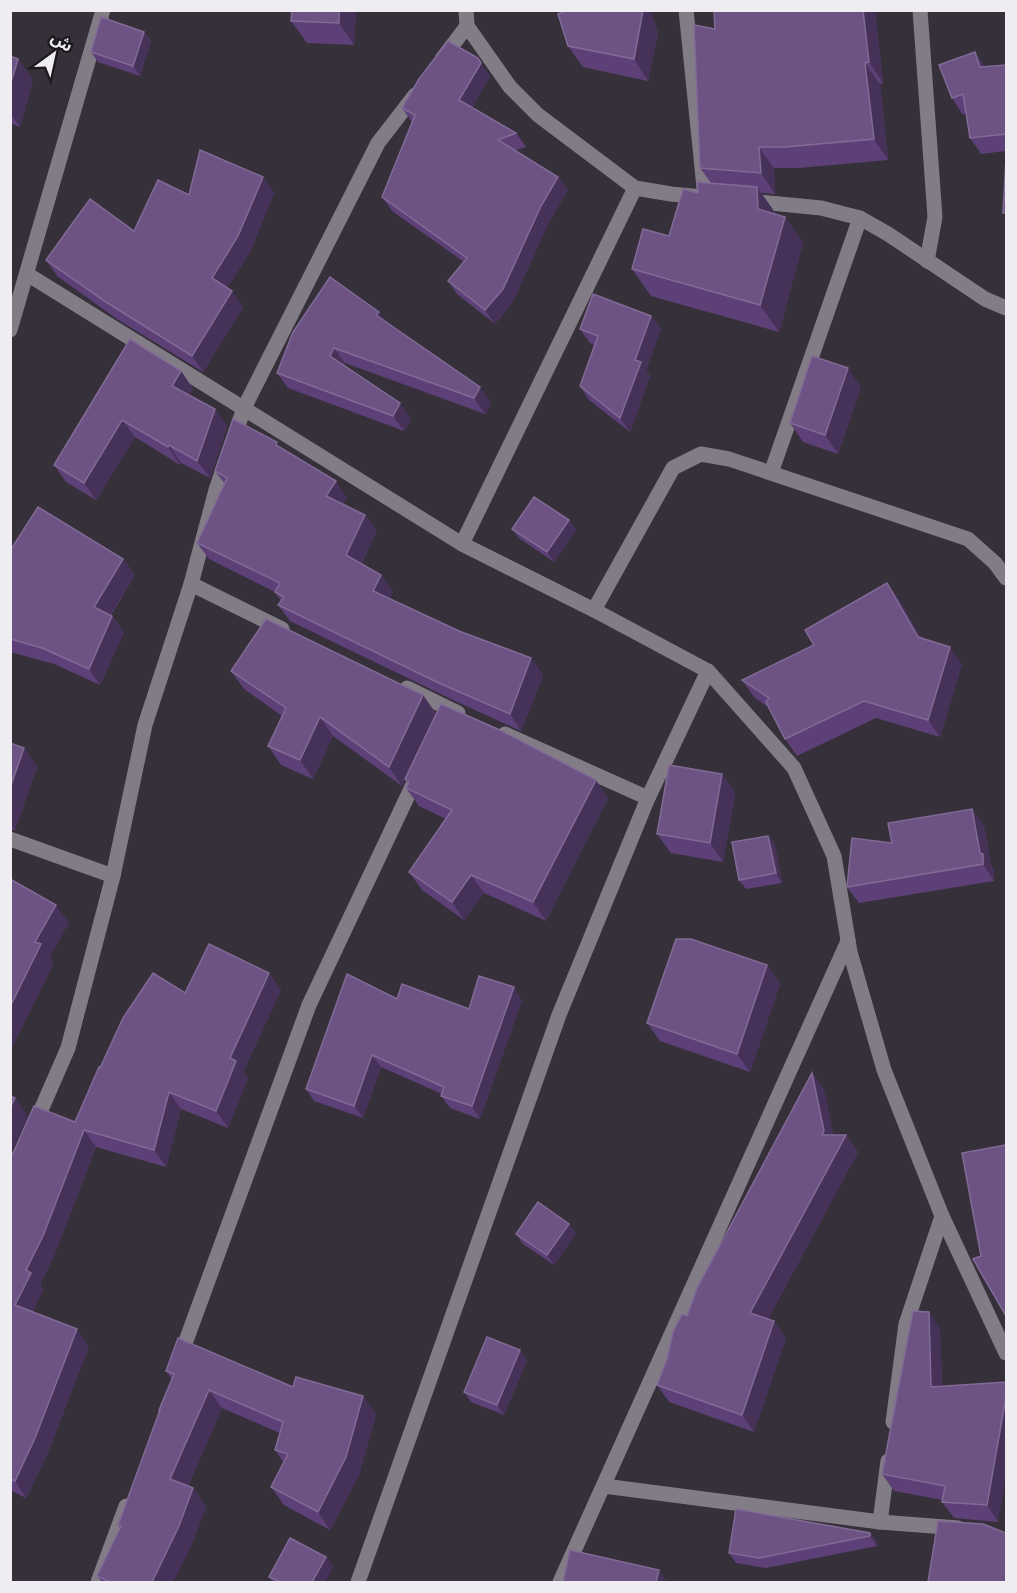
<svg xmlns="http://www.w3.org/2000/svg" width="1017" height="1593" viewBox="0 0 1017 1593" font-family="'Noto Sans','Noto Sans Arabic',sans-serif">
<rect width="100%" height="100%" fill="#353039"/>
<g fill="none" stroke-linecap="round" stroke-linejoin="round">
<g stroke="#817c86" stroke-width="15">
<polyline points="686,10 705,197"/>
<polyline points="920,10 935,217 927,261"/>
<polyline points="467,26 510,87 538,115 635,188 671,194 702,197"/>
<polyline points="442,59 467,26 466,10"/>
<polyline points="750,201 821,208 860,218 888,234 985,299 1006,308"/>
<polyline points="27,274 462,544 594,610 708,671 794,768 834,856 850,952 884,1070 942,1216 1006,1353"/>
<polyline points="10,330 103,10"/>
<polyline points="771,473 860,218"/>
<polyline points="462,544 635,188"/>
<polyline points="191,584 282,629"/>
<polyline points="594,610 673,468 701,454 729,459 968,539 995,563 1006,578"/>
<polyline points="407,688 458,713"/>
<polyline points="505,734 648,798"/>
<polyline points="10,839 113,876"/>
<polyline points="34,1126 68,1048 113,876 145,725 191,584 216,490 244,408 378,143 415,95"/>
<polyline points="179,1360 309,1005 418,774"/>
<polyline points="893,1422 906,1324 942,1216"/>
<polyline points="604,1486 880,1522 958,1528"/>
<polyline points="880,1522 888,1461"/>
<polyline points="98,1582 126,1506"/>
<polyline points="358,1582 559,1015 648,798 708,671"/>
<polyline points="560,1582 848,941"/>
</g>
</g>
<g fill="#5d4077">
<polygon points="292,10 356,10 354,45 307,43 291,21"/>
<polygon points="567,10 650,10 658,33 648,81 583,67 568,46"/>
<polygon points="714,10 875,10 883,83 880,84 888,160 799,168 774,168 775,194 761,193 776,214 785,217 803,243 779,332 651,296 632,269 669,236 698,193 711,183 700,168 715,29"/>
<polygon points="144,32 151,41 140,76 98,62 91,52"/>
<polygon points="975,52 984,66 1006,65 1006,151 981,154 970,138 966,113 963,115 952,98"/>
<polygon points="10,56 18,59 33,80 20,127 12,124 10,131"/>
<polygon points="490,76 472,108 516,133 526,147 516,150 558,177 568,190 550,220 512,303 495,324 457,294 448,281 464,262 392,211 382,197 412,122 402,108"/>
<polygon points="263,177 274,193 250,252 227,288 243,307 203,372 117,319 57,276 46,260 134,231"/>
<polygon points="651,316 661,329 646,370 650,376 630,432 589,400 580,386 594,345 590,343 580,329"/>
<polygon points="386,322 491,402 485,414 345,363 344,365 411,419 404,431 288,388 277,373"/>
<polygon points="181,371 193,389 189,395 215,409 227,426 210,478 181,463 180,465 135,437 96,500 66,482 54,465"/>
<polygon points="861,387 838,454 803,442 790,423"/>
<polygon points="281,448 347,498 343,504 365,515 377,531 361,564 381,575 393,592 389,598 459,631 531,658 543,675 521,731 453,700 290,621 278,605 281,601 275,592 209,559 197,543 225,484 215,471"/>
<polygon points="569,520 576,530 554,562 519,538 512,529"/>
<polygon points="10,551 123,559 135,575 111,615 112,616 124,632 100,685 54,664 10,652"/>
<polygon points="887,583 899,600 921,638 962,664 940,737 876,718 797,756 785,739 769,708 754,697 742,680 814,645"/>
<polygon points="231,671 423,695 436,714 402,786 333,736 313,779 281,765 268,746 282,716 244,689"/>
<polygon points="10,743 24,748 37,767 15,830 10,830"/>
<polygon points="722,774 735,793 723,862 671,853 657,834"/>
<polygon points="405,779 608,798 546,921 484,893 464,920 422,890 409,872 446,819 419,806 406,788 408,783"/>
<polygon points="972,809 984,826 991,865 994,870 994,881 859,903 847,887 892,843"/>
<polygon points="768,836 775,845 782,883 746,889 739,880"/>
<polygon points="767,965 780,984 750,1072 660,1041 647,1023"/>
<polygon points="269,973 281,990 243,1072 248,1078 228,1128 181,1109 166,1167 96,1147 55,1253 40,1285 43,1290 32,1312 89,1346 47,1455 26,1498 10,1490 10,1160 75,1122 100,1068 185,993"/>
<polygon points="397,999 469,1009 522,1000 480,1119 450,1108 441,1096 442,1094 381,1067 363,1118 314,1101 306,1089"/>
<polygon points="812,1073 824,1090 833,1135 846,1135 858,1152 768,1319 786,1338 754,1432 669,1402 657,1385 687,1316"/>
<polygon points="576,1233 554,1265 523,1244 516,1234"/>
<polygon points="940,1329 942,1387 998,1522 954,1518 942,1502 943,1500 894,1491 882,1474"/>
<polygon points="520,1350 527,1360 504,1415 471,1402 464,1392"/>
<polygon points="166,1371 293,1387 376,1414 359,1475 330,1530 284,1505 271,1487 284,1463 275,1450 280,1433 222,1408 188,1486 206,1506 192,1544 173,1582 102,1582 97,1576 120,1528 118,1525 160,1411 159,1410 172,1379"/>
<polygon points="870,1533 877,1543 877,1546 766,1568 736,1563 729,1553"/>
<polygon points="326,1557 333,1567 325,1582 273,1582 269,1577"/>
</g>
<g fill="#463259">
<polygon points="339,10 356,10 354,45 339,23"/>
<polygon points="643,10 650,10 658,33 648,81 634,59"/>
<polygon points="863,10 875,10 883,83 869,62"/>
<polygon points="144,32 151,41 140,76 133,66"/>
<polygon points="975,52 986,68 980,67"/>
<polygon points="18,59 33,80 20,127 10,113 10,86"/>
<polygon points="481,63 490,76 469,114 459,100"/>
<polygon points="865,63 880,84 888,160 874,139"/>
<polygon points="759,147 774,168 775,194 761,173"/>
<polygon points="263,177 274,193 250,252 223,294 212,278"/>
<polygon points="558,177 568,190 550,220 512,303 495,324 485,310 541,206"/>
<polygon points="757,187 776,214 777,236 758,209"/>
<polygon points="785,217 803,243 779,332 760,305"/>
<polygon points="232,291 243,307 203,372 192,356"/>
<polygon points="379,312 389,327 376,315"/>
<polygon points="651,316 661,329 646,370 650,376 630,432 620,418 635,360"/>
<polygon points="334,348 345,363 341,371 330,356"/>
<polygon points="848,368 861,387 838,454 825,435"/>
<polygon points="181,371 193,389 184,404 172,386"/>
<polygon points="480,387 491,402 485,414 474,398"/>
<polygon points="400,403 411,419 404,431 393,416"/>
<polygon points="215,409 227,426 210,478 197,461"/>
<polygon points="122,420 135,437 96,500 84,483"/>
<polygon points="169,445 181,463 180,465 168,447"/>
<polygon points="336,481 347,498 338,513 326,496"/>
<polygon points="365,515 377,531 357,571 346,555"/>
<polygon points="569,520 576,530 554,562 547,552"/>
<polygon points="123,559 135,575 105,623 94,607"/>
<polygon points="381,575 393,592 384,607 373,591"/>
<polygon points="887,583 899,600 930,654 918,637"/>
<polygon points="112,616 124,632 100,685 89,669"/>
<polygon points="950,647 962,664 940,737 928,720"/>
<polygon points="531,658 543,675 521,731 510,714"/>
<polygon points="423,695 436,714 402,786 389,767"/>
<polygon points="320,717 333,736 313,779 300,760"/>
<polygon points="24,748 37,767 15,830 10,824 10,788"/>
<polygon points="722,774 735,793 723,862 710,843"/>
<polygon points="596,780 608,798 546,921 533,902"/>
<polygon points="972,809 984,826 991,865 994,870 994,881 983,864 980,853"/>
<polygon points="768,836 775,845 782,883 776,873"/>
<polygon points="471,875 484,893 464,920 452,902"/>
<polygon points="56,905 69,923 50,957 54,963 10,1052 10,1007 35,942"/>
<polygon points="767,965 780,984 750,1072 737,1054"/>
<polygon points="269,973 281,990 243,1072 248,1078 228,1128 216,1111 230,1058"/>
<polygon points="514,987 522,1000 480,1119 472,1106"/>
<polygon points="372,1055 381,1067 363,1118 354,1106"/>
<polygon points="812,1073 824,1090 836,1148 822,1135"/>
<polygon points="169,1092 181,1109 166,1167 154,1150"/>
<polygon points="15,1098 28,1116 10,1155 10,1108"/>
<polygon points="84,1130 96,1147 55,1253 40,1285 43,1290 27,1322 15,1305 26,1270"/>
<polygon points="846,1135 858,1152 762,1330 750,1313"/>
<polygon points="569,1224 576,1233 554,1265 547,1255"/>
<polygon points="929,1312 940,1329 943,1404 931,1387"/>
<polygon points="774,1321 786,1338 754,1432 742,1415"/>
<polygon points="77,1329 89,1346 47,1455 26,1498 15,1481"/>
<polygon points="520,1350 527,1360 504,1415 497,1405"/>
<polygon points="209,1390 222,1408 183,1497 170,1479"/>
<polygon points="363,1396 376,1414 359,1475 330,1530 318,1512"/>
<polygon points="1006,1397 1006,1476 998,1522 987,1505"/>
<polygon points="193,1488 206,1506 192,1544 173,1582 152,1582"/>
<polygon points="870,1533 877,1543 877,1546 870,1536"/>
<polygon points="326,1557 333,1567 325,1582 312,1582"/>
<polygon points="659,1570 667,1582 656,1582"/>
</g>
<g fill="#6d5384" stroke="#816b96" stroke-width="1.5">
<polygon points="292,10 339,10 339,23 291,21"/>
<polygon points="567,10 643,10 634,59 568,46 558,14"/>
<polygon points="714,10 863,10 869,62 865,63 874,139 785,147 759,147 761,173 700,168 694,25 715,29"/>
<polygon points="101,17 144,32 133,66 91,52"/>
<polygon points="448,41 478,58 481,63 459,100 516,133 498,140 558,177 541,206 503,289 485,310 448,281 467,258 382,197 415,115 402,108 419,79"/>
<polygon points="975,52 980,67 1006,65 1006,134 970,138 963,94 952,98 939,65"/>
<polygon points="10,56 18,59 10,86"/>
<polygon points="200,150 263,177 238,236 212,278 232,291 192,356 106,302 46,260 90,199 134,231 158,180 189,195"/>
<polygon points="1006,158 1006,213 1003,213"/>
<polygon points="697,182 757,187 758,209 785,217 760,305 632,269 643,229 669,236 683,189 698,193"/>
<polygon points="330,277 379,312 376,315 480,387 474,398 334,348 330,356 400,403 393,416 277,373 293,332"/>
<polygon points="593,294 651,316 635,360 641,362 620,418 580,386 598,336 580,329"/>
<polygon points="130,339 181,371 172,386 215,409 197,461 169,445 168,447 122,420 84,483 54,465"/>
<polygon points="812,356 848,368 825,435 790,423"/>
<polygon points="233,419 277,442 276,445 336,481 326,496 365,515 346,555 381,575 373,591 459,631 531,658 510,714 441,684 278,605 284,597 275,592 280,583 197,543 227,478 215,471"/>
<polygon points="534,497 569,520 547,552 512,529"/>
<polygon points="38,507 123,559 94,607 112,616 89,669 42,648 10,639 10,551"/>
<polygon points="887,583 918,637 950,647 928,720 864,701 785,739 766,702 769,698 742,680 814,645 805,630"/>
<polygon points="266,619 423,695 389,767 320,717 300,760 268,746 286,708 231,671"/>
<polygon points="441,704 502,731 596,780 533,902 471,875 452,902 409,872 452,810 406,788 409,782 405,779"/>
<polygon points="10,743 24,748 10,788"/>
<polygon points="669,765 722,774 710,843 657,834"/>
<polygon points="972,809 980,853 983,854 983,864 847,887 852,838 892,843 888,823"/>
<polygon points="768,836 776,873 739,880 732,842"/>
<polygon points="10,879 56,905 35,942 41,944 10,1007"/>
<polygon points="676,939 691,939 767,965 737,1054 647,1023"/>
<polygon points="209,944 269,973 230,1058 236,1061 216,1111 169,1092 154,1150 84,1130 43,1236 26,1270 31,1273 15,1305 77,1329 35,1438 15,1481 10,1479 10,1160 34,1106 75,1122 99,1067 100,1068 123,1018 153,973 185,993"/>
<polygon points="347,974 397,999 402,984 469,1009 479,976 514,987 472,1106 441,1096 444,1087 372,1055 354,1106 306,1089"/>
<polygon points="812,1073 824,1131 822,1135 846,1135 750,1313 774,1321 742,1415 657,1385 667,1359 673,1332 682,1314 687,1316 697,1288"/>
<polygon points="10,1096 15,1098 10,1108"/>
<polygon points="1006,1145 1006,1316 973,1259 981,1256 962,1153"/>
<polygon points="538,1202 569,1224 547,1255 516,1234"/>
<polygon points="913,1311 929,1312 931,1387 1006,1382 1006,1397 987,1505 942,1502 945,1486 882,1474"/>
<polygon points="487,1337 520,1350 497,1405 464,1392"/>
<polygon points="178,1338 293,1387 296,1377 363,1396 346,1457 318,1512 271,1487 288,1454 275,1450 283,1422 209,1390 170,1479 193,1488 179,1526 152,1582 110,1582 97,1576 121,1526 118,1525 160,1410 159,1410 174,1374 166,1371"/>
<polygon points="736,1509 870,1533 870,1536 759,1558 729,1553"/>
<polygon points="938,1521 983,1524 1006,1533 1006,1582 928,1582"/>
<polygon points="290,1538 326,1557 312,1582 281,1582 269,1577"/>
<polygon points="570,1550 659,1570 656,1582 563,1582"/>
</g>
<rect width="1017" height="1593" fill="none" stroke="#efedf2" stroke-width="24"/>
<g transform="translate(54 54) rotate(33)" stroke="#1b191d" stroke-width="4.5" paint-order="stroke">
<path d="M0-4.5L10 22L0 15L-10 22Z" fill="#efedf2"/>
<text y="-9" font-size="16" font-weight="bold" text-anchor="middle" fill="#efedf2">ش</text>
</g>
</svg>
